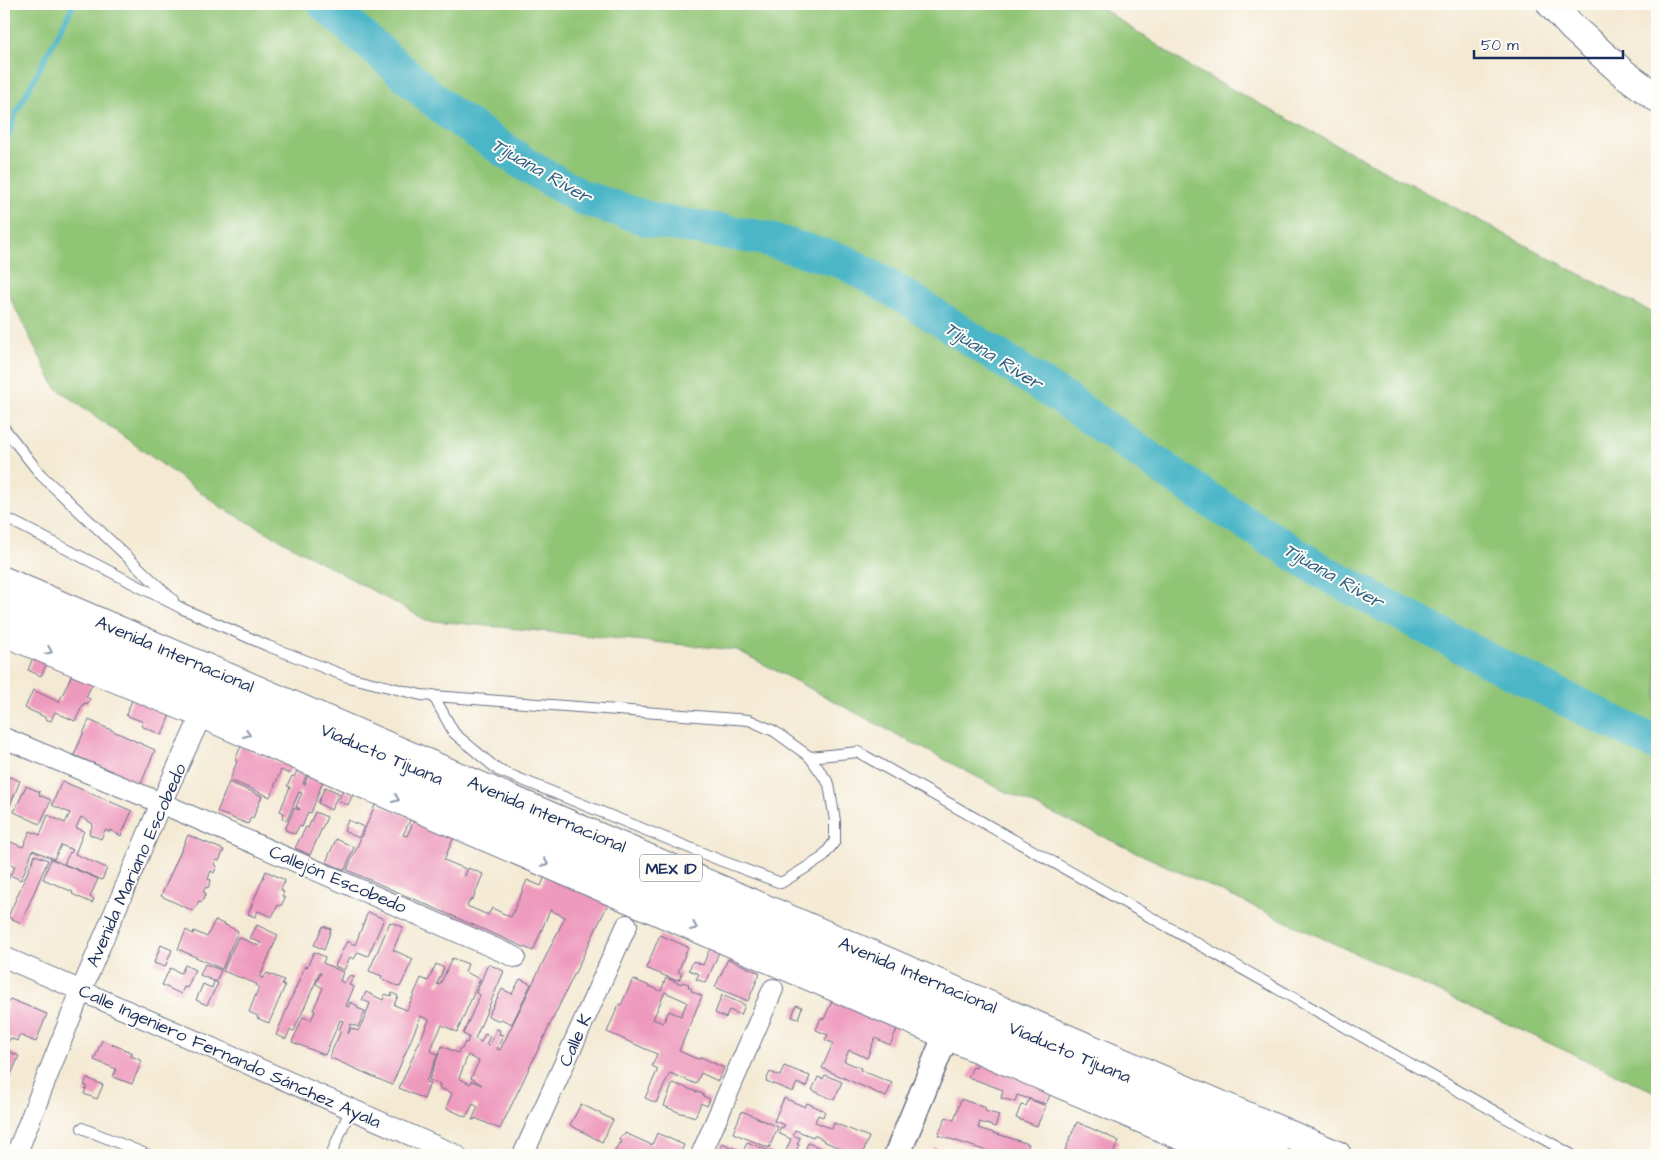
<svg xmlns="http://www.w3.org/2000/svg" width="1661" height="1159" viewBox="0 0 1661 1159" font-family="'Architects Daughter',sans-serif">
<rect width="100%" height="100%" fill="#fdfcf7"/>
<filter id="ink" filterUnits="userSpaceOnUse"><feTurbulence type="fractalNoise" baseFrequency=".02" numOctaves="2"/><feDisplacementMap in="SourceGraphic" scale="10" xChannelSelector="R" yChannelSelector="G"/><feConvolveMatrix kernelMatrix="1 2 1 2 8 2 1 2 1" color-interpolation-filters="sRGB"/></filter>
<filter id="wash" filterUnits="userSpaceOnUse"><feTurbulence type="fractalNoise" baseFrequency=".0096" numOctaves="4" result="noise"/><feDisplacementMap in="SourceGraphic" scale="20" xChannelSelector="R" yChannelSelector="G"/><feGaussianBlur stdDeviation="1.12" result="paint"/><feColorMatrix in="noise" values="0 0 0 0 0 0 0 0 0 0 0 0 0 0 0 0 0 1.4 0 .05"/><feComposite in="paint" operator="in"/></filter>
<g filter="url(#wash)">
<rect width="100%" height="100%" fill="#f4ead4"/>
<polygon fill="#91c576" stroke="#567a6a" points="4,4 1096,4 1188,66 1657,315 1657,1093 1002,790 737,650 426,620 221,507 55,387 4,286"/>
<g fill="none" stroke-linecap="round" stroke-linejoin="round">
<polyline stroke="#4bb6c7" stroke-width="5.5" points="4,151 15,115 74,4"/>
<polyline stroke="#4bb6c7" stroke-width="35" points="325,4 448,112 531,168 581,197 655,221 763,238 845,262 911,300 1065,400 1208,499 1327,574 1488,660 1657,744"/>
</g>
<g id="blocks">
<g fill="#ee9abd" fill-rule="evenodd">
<polygon points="34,655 48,661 41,676 28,670"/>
<polygon points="73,672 94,681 86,697 90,699 87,704 84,703 75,721 55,712 51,721 45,719 45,717 25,708 33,690 59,702"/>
<polygon points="133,698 170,714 162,735 141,726 143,722 126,715"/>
<polygon points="89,720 155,750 141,784 74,755"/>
<polygon points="241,746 282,764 283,762 292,766 289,774 281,770 270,797 230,780 237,761 235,760"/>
<polygon points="298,769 307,773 303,784 305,784 308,775 323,781 311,813 308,812 302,827 299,826 295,834 285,830 294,808 299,810 300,809 296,807 302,793 299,792 287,820 282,818 284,813 280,811 290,787 287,786 292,776 294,777"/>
<polygon points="4,775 20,781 4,820"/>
<polygon points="62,781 132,811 121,836 110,830 110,832 105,830 101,839 89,834 93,824 81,817 76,828 84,831 75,854 107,868 102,880 64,864 70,852 71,853 73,850 61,845 54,859 33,850 21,880 10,875 4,890 4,870 11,874 15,866 6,862 4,868 4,845 6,840 23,847 30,831 40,835 48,815 65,823 70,813 52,805"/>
<polygon points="229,782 262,796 253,818 251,817 248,824 217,812"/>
<polygon points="26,786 40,792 39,795 51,800 40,824 14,812"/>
<polygon points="325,787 339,793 331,810 318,803"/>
<polygon points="343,790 353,794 348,805 338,801"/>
<path d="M376 803 411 818 403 835 407 836 414 820 454 837 444 860 466 869 463 874 465 876 468 868 483 874 473 899 470 900 467 906 488 915 492 908 511 917 527 880 541 886 545 876 608 904 500 1129 475 1118 474 1120H472L478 1107 473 1104 466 1117 446 1108 452 1093 439 1088 440 1084 429 1080 442 1046 458 1053 460 1048 462 1049 465 1042 467 1043 469 1037 463 1034 480 995 476 993 488 964 504 971 475 1039 481 1042 485 1034 490 1036 486 1044 489 1045 497 1029 500 1030 499 1034 503 1035 497 1049 500 1050 565 917 550 910 533 951 347 870ZM468 1055 479 1061 471 1078 482 1085 472 1081 470 1084 459 1078Z"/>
<polygon points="315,812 327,817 310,855 295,848 306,827 308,828"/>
<polygon points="348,820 364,827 359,838 344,831"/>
<polygon points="188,835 224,850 219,861 216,860 214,864 217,866 214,873 211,871 208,879 211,880 208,888 206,887 203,892 206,893 202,902 199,901 193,911 161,896"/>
<polygon points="336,839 354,847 345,870 326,862"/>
<polygon points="35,855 48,860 21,923 8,917"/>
<polygon points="51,859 98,879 90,897 94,899 92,903 72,894 73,892 43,879"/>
<polygon points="266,871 285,880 281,890 284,892 282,896 285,898 281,906 278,905 272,917 258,911 255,917 248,914"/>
<polygon points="368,912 384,919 368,956 358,952 354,959 350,957 344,970 335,966 347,941 355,945"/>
<polygon points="215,920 238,931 222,969 178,949 186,930 193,934 194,931 207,937"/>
<polygon points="390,922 403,927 393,950 413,959 400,987 381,979 382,976 369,971"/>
<polygon points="257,925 278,935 260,977 263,978 267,973 284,980 282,985 285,986 269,1023 257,1018 258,1016 249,1012 259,987 256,986 257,984 223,971 238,937 259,946 261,943 250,938"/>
<polygon points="323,926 331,929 324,950 314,945"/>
<polygon points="660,935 688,947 678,972 682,973 679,980 675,979 675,980 646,968"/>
<polygon points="161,945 172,950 165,967 154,963"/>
<polygon points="711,946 720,950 706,983 696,979 699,974 689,970 693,961 703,965"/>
<polygon points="314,952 325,957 323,963 343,972 340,981 344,983 350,975 354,977 349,985 354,987 346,1006 349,1007 350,1002 358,1006 357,1008 365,1011 358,1027 351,1024 348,1034 351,1028 358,1031 365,1017 370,1003 362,1000 366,992 383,1000 385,994 391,996 392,993 398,996 394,1005 407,1010 421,978 428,981 436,964 444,968 437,984 440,985 452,958 468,964 465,972 480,979 457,1032 442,1025 430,1051 438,1054 426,1082 430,1083 424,1099 399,1088 429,1020 421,1016 392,1085 329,1057 341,1031 339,1030 343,1021 340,1020 325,1055 292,1042 303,1017 311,1020 315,1011 313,1010 323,988 316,984 321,973 320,972 294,1031 290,1030 286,1039 276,1035 305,966 307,967"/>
<polygon points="728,959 760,973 748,1001 715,987"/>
<polygon points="205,964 221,970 216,982 200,975"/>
<polygon points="185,965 195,970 187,988 184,987 181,994 162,985 170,968 181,973"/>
<path d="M666 978 681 984 682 982 689 984 688 987 692 989 691 991 702 996 679 1051 695 1058 700 1059 701 1057 724 1068 718 1081 701 1073 696 1084 670 1073 656 1103 645 1098 658 1069 652 1066 657 1054 607 1032 619 1004 621 1005 633 979 661 991ZM665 992 687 1002 681 1016 669 1011 663 1023 653 1019Z"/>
<polygon points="520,979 531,984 512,1024 501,1019 500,1021 488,1016 502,989 512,994"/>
<polygon points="214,981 218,983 207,1005 196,1000 203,984 212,988"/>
<polygon points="722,995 745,1005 741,1015 729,1010 726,1018 715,1013"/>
<polygon points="10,999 47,1014 36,1042 19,1035 17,1041 10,1038 8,1043 4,1042 4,1014"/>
<polygon points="833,999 898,1027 890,1045 875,1038 867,1058 849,1050 844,1061 861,1068 860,1070 892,1083 886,1097 822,1068 833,1043 825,1040 828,1035 816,1030 821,1018 824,1019"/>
<polygon points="796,1005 802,1007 798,1019 792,1017"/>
<polygon points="102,1040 133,1053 131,1056 142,1061 132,1084 113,1077 116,1069 94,1060"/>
<polygon points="4,1049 19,1056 8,1082 4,1080"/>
<polygon points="979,1061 1051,1093 1046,1104 1017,1095 1015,1102 1001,1098 1003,1090 968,1077 973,1067 976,1068"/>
<polygon points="784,1066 810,1076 806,1087 797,1083 793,1092 766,1081 770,1072 780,1076"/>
<polygon points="825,1075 842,1082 834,1100 812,1090 818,1077 823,1079"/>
<polygon points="87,1078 103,1085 97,1099 84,1094 87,1086 84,1085"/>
<polygon points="673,1083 703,1094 703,1096 710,1099 707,1106 701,1103 695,1117 683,1113 683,1114 664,1106"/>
<polygon points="784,1098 805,1107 807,1103 825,1111 823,1117 818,1115 815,1122 832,1129 834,1123 869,1137 862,1155 856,1155 823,1141 824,1140 814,1135 813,1137 795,1130 793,1135 800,1138 797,1144 799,1145 794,1155 784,1155 791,1139 778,1133 781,1127 783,1128 785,1125 774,1121"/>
<polygon points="961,1099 986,1108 985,1111 999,1115 995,1127 980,1122 978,1128 1029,1144 1024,1155 999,1155 938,1135 946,1117 954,1120"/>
<polygon points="1029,1099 1046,1106 1037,1126 1016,1118 1021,1105 1026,1106"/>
<polygon points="581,1104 613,1120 602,1142 570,1125"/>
<polygon points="742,1111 778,1127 769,1148 733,1133"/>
<polygon points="1077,1122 1119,1141 1112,1155 1063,1155"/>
<polygon points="625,1133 652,1145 657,1133 684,1145 680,1155 613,1155 619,1143 621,1144 622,1142 619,1140 622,1135 624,1136"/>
<polygon points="747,1142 755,1145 779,1155 717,1155 722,1143 743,1152"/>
<polygon points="808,1143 838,1155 803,1155"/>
<polygon points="1172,1145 1197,1155 1167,1155"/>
<polygon points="934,1147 956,1155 931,1155"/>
</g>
</g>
</g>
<g filter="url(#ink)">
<use href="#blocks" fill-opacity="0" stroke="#677087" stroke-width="1"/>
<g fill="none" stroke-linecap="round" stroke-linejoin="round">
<g stroke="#677087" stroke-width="12">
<g id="service">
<polyline points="4,428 41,475 173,600"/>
<polyline points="4,517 183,609 268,646 348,677 421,695 749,720 774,731 810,757 829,784 835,821 835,841 822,858 781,883 722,861 498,770 454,733 433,695"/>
<polyline points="810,757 858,752 1572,1155"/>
<polyline points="82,1128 148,1155"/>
<polyline points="331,1155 350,1110"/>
</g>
</g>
<g stroke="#677087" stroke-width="22">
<g id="minor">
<polyline points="4,738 161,803 515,957"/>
<polyline points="4,957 456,1155"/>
<polyline points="16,1155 81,991 161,803 202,714"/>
<polyline points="523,1155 627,925"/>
<polyline points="701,1155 773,989"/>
</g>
</g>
<g stroke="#677087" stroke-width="28">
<polyline id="tertiary" points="897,1155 946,1035"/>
</g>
<g stroke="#677087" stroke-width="30">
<g id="secondary">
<polyline points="1551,4 1573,28 1622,72 1657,98"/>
<polyline points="4,632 202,714 567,872 1226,1155"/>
</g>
</g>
<g stroke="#677087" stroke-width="30">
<polyline id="trunk" points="4,607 1275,1155"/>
</g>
<g stroke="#677087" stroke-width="30">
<polyline id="motorway" points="4,581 1337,1155"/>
</g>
<use href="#service" stroke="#fff" stroke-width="10"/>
<use href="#minor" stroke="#fff" stroke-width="20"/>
<use href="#tertiary" stroke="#fff" stroke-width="25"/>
<use href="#secondary" stroke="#fff" stroke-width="28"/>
<use href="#trunk" stroke="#fff" stroke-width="28"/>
<use href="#motorway" stroke="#fff" stroke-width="28"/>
</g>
<defs><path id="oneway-chevron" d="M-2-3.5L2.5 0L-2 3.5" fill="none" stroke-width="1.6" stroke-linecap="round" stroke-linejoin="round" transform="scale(1.25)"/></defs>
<g stroke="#8d97ae">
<use href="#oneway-chevron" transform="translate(49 651) rotate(23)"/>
<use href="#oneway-chevron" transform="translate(247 734) rotate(24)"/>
<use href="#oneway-chevron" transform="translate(396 799) rotate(23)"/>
<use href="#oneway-chevron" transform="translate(545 863) rotate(23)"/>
<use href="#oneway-chevron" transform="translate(694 927) rotate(23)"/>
</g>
</g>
<g text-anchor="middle" stroke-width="4" stroke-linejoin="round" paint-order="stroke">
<rect fill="#fdfcf7" stroke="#5f6c8c" stroke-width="1" x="640" y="854.5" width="62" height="27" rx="4"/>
<g font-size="16" font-weight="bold" fill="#1b2f5e">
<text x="671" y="874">MEX 1D</text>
</g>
<g font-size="18" fill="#1b2f5e" stroke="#fdfcf7">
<text transform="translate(175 654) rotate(23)" y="6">Avenida Internacional</text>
<text transform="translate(382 754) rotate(23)" y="6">Viaducto Tijuana</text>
<text transform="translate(547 814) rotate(23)" y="6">Avenida Internacional</text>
<text transform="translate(136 865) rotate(-66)" y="6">Avenida Mariano Escobedo</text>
<text transform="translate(338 879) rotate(23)" y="6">Callejón Escobedo</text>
<text transform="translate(918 975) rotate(23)" y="6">Avenida Internacional</text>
<text transform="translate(575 1040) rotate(-66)" y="6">Calle K</text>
<text transform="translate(1070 1052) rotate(23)" y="6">Viaducto Tijuana</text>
<text transform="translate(230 1056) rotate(24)" y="6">Calle Ingeniero Fernando Sánchez Ayala</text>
</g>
<g font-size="19" font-style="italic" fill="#2c5e83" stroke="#fdfcf7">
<text transform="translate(542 170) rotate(30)" y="7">Tijuana River</text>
<text transform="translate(994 355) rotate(32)" y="7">Tijuana River</text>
<text transform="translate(1334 575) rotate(30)" y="7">Tijuana River</text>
</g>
</g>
<rect width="1661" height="1159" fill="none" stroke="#fdfcf7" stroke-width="20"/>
<path d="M1474 50v8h149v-8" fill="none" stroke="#1b2f5e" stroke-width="2.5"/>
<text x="1481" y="50" font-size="15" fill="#1b2f5e" stroke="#fdfcf7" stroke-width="4" paint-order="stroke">50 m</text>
</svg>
